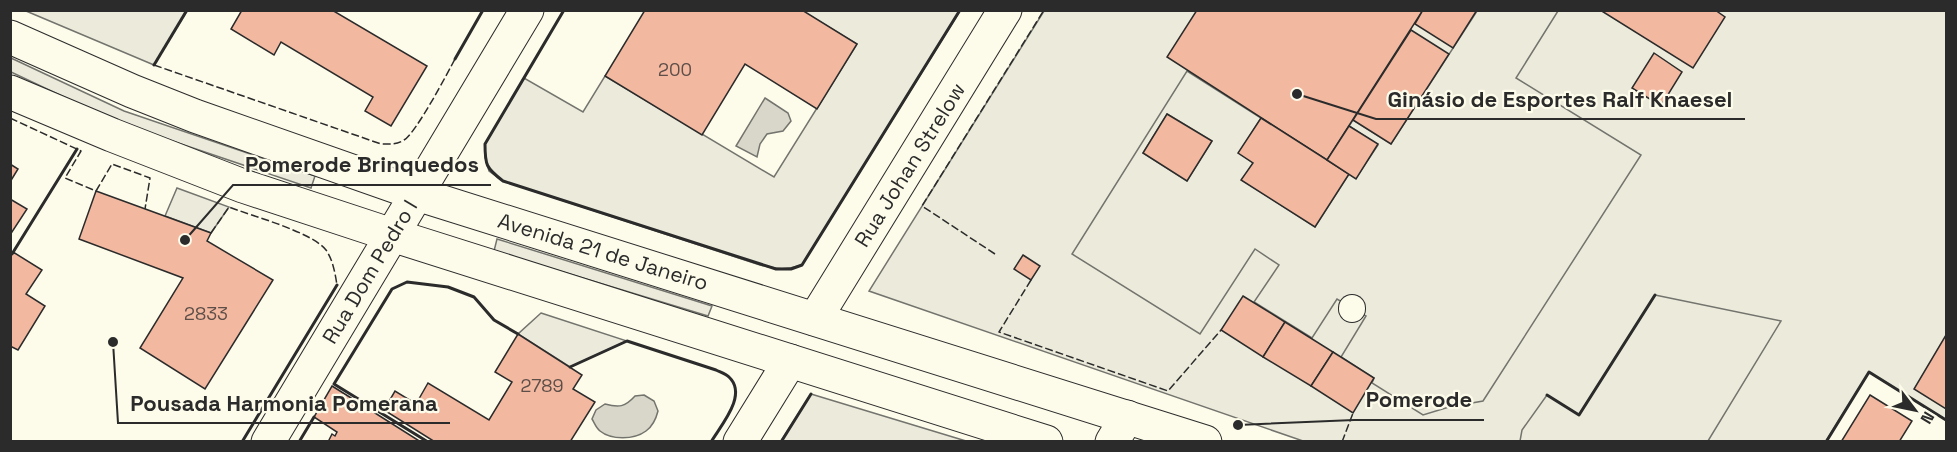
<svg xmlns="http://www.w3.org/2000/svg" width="1957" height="452" viewBox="0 0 1957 452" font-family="'Space Grotesk',sans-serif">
<rect width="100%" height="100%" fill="#fdfbea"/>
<g fill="#ecebdb" stroke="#74746e" stroke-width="1.5">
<polygon points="26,11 187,10 187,11 154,65"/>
<path d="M802 11H960L802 265C787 270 776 269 760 265L503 181 489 171 485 157V144L524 78 583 112 605 76 774 177 857 44Z"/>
<polygon points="1044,11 1946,11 1946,420 1869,372 1826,441 1303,441 869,291"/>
<polygon points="11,58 124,111 315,176 311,188 119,123 11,72"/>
<polygon points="497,239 712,306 708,316 494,251"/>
<polygon points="541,313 627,341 570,367 518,334"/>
</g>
<g fill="#eceadb" stroke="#74746e" stroke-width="1.5" fill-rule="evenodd">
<path d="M1477 11H1558L1516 78 1641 155 1483 401 1449 407 1423 415 1372 383 1374 378 1341 357 1366 316 1337 299 1312 338 1254 302 1279 265 1255 249 1200 334 1072 254 1187 71 1261 118 1239 153 1253 163 1242 180 1315 227 1349 174 1356 178 1378 145 1349 126 1353 120 1391 144ZM1167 114 1212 141 1187 181 1143 153Z"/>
<polygon points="177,188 229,207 211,233 165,216"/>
<polygon points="1655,295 1781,321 1708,441 1520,441 1522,430 1547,395 1579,415"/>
<polygon points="811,394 966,441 781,441"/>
</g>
<g fill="#d8d7c9" stroke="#74746e" stroke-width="1.5">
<polygon points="765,98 788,113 791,121 783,131 767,134 760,144 757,157 736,146"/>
<path d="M644 395 654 401 658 411C656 419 653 426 646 431 634 440 611 440 600 431 596 428 594 422 592 419L596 410 605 404C619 408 625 407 635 396Z"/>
</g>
<g fill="#f2b8a0" stroke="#2b2b2b" stroke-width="1.5">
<polygon points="242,10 332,10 427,66 391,126 365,111 373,97 281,42 274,55 231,29"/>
<polygon points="645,10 802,10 857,44 817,109 745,64 702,135 605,76"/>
<polygon points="1197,10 1423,10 1327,160 1167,57"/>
<polygon points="1423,10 1477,10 1453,48 1415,24"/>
<polygon points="1600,10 1715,10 1725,17 1693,68"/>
<polygon points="1411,30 1449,54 1391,144 1353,120"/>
<polygon points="1654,53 1682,72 1661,106 1632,88"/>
<polygon points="1167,114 1212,141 1187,181 1143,153"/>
<polygon points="1261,118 1349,174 1315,227 1241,180 1253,163 1238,153"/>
<polygon points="1349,126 1378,144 1356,179 1327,160"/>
<polygon points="10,164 18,169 10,182"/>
<polygon points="96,191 211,233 207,241 273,280 205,389 140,348 183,278 79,239"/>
<polygon points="10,199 27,209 10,235"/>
<polygon points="13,252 42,270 26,294 45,306 18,350 10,346 10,257"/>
<polygon points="1023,255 1040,266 1031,280 1014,269"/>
<polygon points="1243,296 1285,322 1263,357 1221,330"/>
<polygon points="1285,322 1333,352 1311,386 1263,357"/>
<polygon points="518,334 582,375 573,389 595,402 570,442 435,442 384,410 395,391 416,404 428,383 489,420 512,382 495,372"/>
<polygon points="1946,335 1946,409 1914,389"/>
<polygon points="1333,352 1374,378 1353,413 1311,386"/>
<polygon points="332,386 356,401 421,442 328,442 332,434 335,436 337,432 314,417"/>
<polygon points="1870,395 1912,421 1899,442 1841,442"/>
</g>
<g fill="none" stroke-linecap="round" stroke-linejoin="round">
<g stroke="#2b2b2b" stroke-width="28">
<polyline id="pedestrian" points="1352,309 1352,308"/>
</g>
<g stroke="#2b2b2b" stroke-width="35">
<g id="minor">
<polyline points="815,319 1005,10"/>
<polyline points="268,442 527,10"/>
<polyline points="740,442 790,361"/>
</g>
</g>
<g stroke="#2b2b2b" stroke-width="35">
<polyline id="tertiary" points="1112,442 1127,417"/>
</g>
<g stroke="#2b2b2b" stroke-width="35">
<g id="secondary">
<polyline points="10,37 132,91 195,116 417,194 1205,442"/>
<polyline points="10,92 112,135 243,186 392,235 1046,442"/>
</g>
</g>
<use href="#pedestrian" stroke="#fdfbea" stroke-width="26"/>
<use href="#minor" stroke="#fdfbea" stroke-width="33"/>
<use href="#tertiary" stroke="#fdfbea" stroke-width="33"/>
<use href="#secondary" stroke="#fdfbea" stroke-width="33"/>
<g stroke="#2b2b2b" stroke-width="1.5" stroke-dasharray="8 3" stroke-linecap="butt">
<path d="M154 65 381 144C390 144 396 145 404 140 416 133 447 74 455 59"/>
<polyline points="10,118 81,151 65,178 96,191 112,164 150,178 145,209"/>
<path d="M211 233 229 207C252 216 312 232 326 250 333 260 335 273 337 285"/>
<polyline points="995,254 922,206 1044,10"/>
<polyline points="1031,280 999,332 1168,391 1221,330"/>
<polyline points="1342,442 1353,413"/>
</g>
<g stroke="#2b2b2b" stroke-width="3">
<path d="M564 10 485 144C485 165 486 168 503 181L776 269H791L802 265 960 10"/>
<polyline points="455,59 483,10"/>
<polyline points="154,65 187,10"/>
<polyline points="12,254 77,149"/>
<path d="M570 367 627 341 716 370C720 372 726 374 729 377 748 395 721 425 711 442"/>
<polyline points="1547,395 1579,415 1655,295"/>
<polyline points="242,442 337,285"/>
<polyline points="299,442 314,417"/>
<polyline points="428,442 334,384 392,289 407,282 448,287 474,297 494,320 518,334"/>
<polyline points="781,442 811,394"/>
<polyline points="1826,442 1869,372 1946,420"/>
</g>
</g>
<g text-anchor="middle" stroke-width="4.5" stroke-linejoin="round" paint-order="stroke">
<g font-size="18" fill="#5d4e48">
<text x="675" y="76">200</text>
<text x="206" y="320">2833</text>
<text x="542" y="392">2789</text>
</g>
<g font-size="21" fill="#2b2b2b" stroke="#fdfbea">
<text transform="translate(910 165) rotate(-58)" y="7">Rua Johan Strelow</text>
<text transform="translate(603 252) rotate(17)" y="7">Avenida 21 de Janeiro</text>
<text transform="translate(370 272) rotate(-59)" y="7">Rua Dom Pedro I</text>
</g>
</g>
<path fill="none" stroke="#2b2b2b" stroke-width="2" d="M1297 94L1376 119H1745M185 240L233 185H491M1238 425L1354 420H1484M113 342L118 423H450"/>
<g fill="#2b2b2b" stroke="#fdfbea" stroke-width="2">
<circle cx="1297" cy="94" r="6"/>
<circle cx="185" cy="240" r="6"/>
<circle cx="1238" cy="425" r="6"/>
<circle cx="113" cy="342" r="6"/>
</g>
<g font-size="22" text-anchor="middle" font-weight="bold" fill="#2b2b2b" stroke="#fdfbea" stroke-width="4.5" stroke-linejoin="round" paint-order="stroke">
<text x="1560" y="107">Ginásio de Esportes Ralf Knaesel</text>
<text x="362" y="172">Pomerode Brinquedos</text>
<text x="1419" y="407">Pomerode</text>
<text x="284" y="411">Pousada Harmonia Pomerana</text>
</g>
<rect width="1957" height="452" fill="none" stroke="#2b2b2b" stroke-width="24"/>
<g transform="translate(1915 410) rotate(122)" stroke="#fdfbea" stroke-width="4.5" paint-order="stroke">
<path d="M0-4.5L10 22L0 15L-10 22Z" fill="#2b2b2b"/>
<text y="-9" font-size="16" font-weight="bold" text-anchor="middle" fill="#2b2b2b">N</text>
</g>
</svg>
